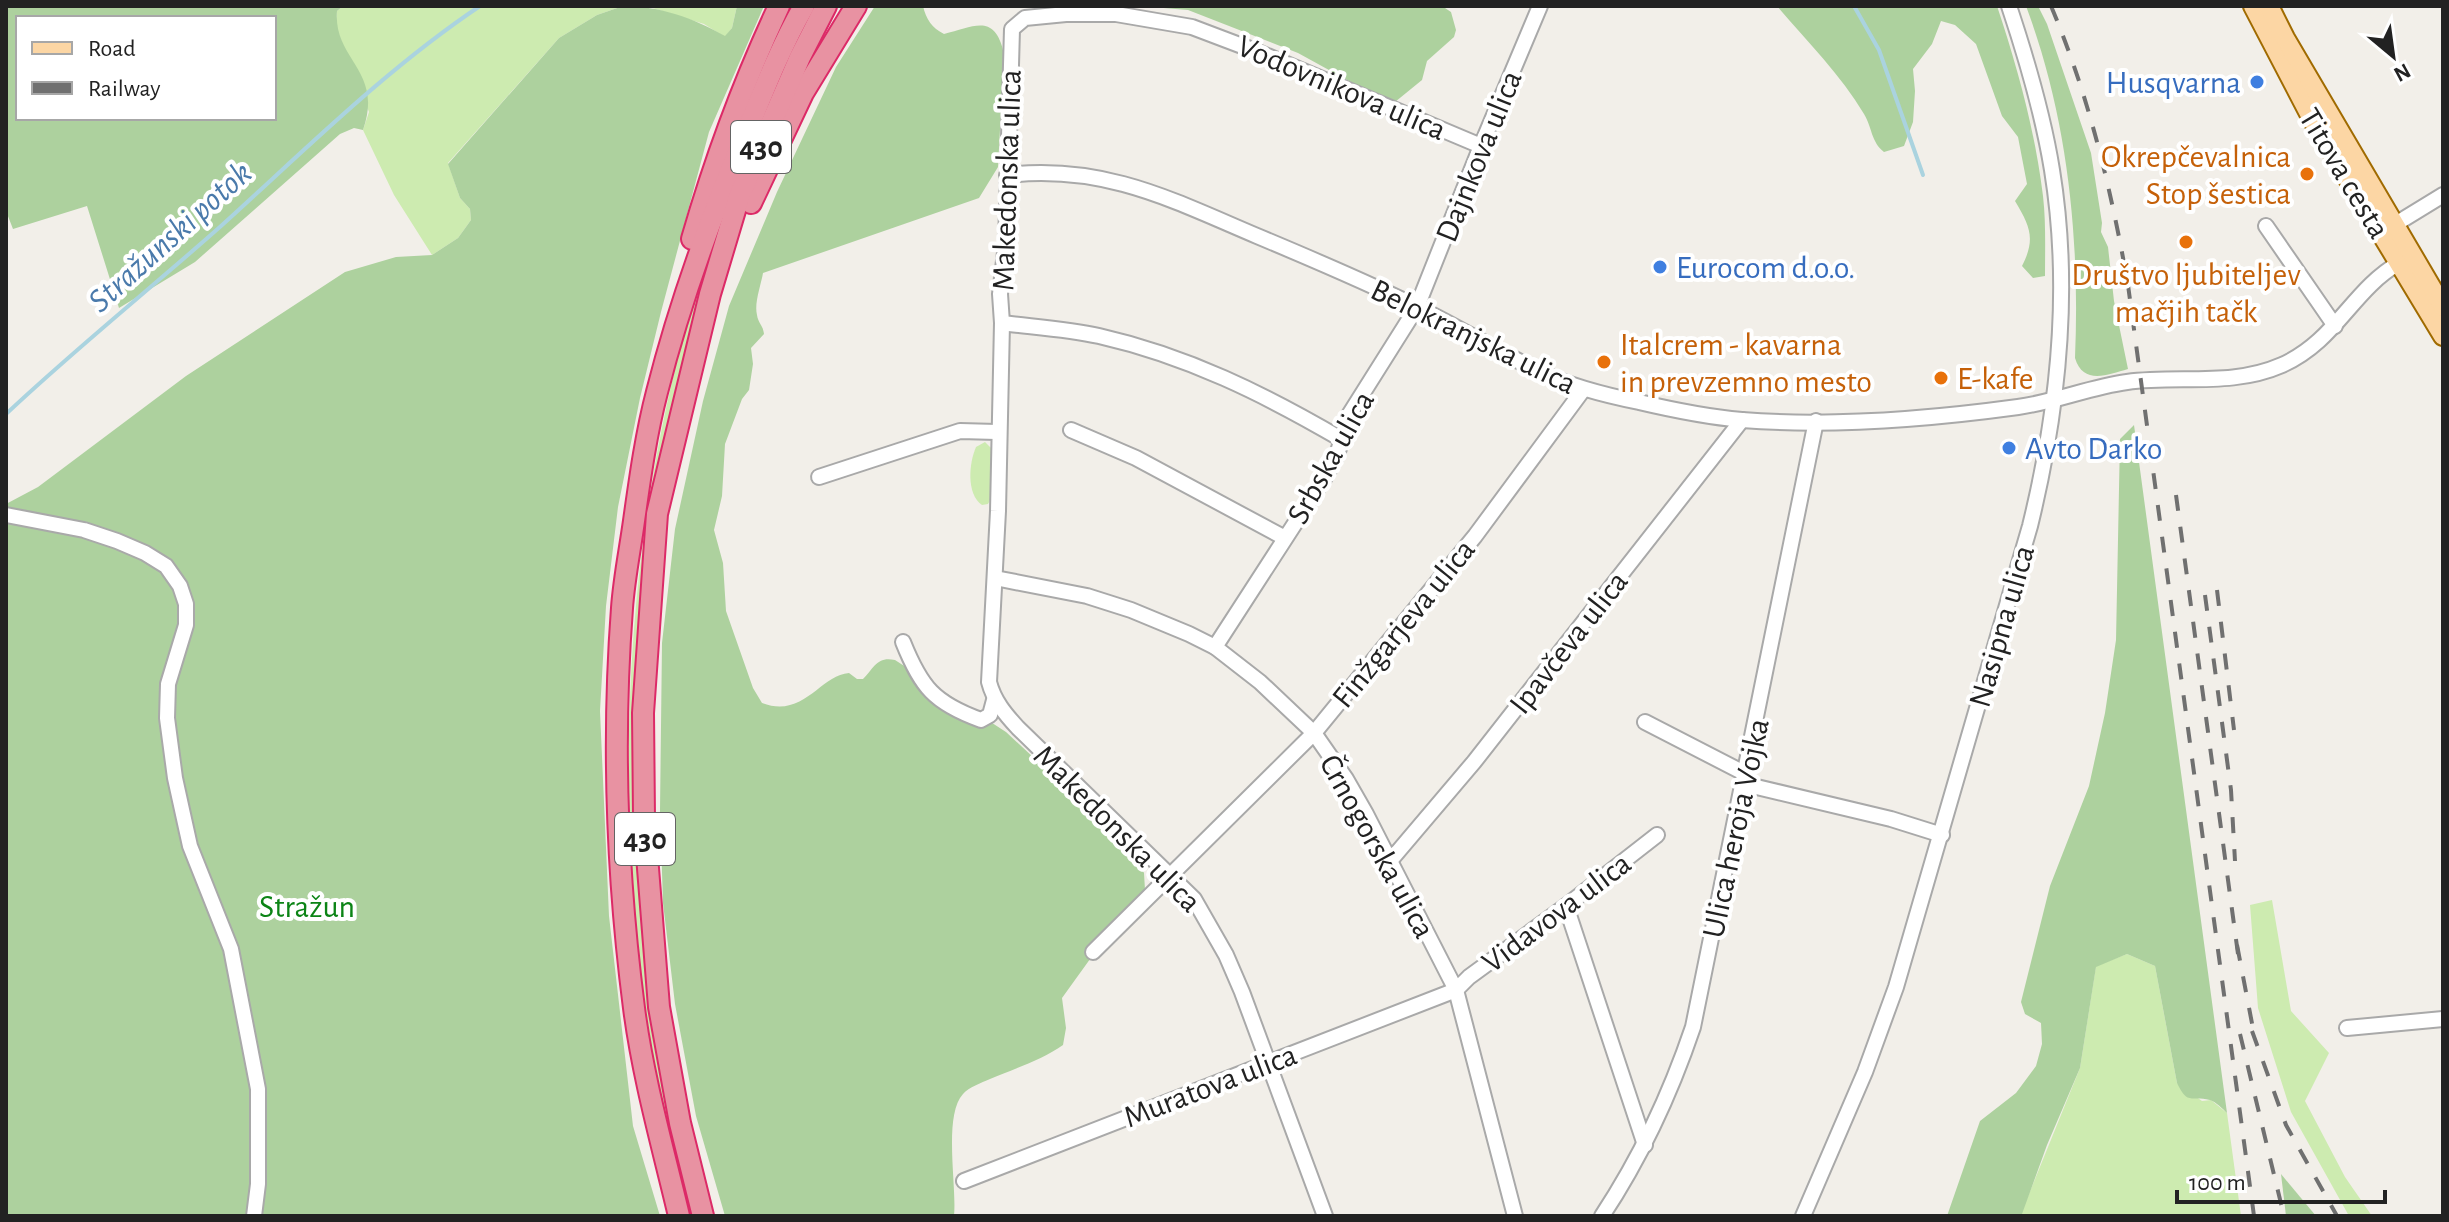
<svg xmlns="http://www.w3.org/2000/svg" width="2449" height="1222" font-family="'Alegreya Sans',sans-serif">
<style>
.grass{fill:#cdebb0}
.forest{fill:#add19e;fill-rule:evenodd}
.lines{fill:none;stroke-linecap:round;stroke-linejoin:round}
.stream{stroke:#aad3df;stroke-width:4}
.minor-casing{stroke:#a9a9a9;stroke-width:18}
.major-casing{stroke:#a06b00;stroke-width:22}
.highway-casing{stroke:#dc2a67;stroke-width:24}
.minor{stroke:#fff;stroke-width:14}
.major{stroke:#fcd6a4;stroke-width:18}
.highway{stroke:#e892a2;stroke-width:20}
.rail{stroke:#707070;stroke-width:4;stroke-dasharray:16 16;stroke-linecap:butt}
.shop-dot{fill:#3f7fe0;stroke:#fff;stroke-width:3}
.food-dot{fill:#e8710a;stroke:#fff;stroke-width:3}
.labels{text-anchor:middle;stroke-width:8;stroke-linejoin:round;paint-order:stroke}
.shield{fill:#fff;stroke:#646464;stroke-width:2}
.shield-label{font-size:30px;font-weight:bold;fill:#222}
.shop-label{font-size:32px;fill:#366cbe;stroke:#fff;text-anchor:start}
.street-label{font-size:32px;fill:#222;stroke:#fff}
.food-label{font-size:32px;fill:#c56008;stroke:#fff;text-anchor:start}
.park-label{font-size:32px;fill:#0c8416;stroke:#fff}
.water-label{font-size:34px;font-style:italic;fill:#4a7aab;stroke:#fff}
</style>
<rect width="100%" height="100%" fill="#f2efe9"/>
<g class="grass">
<path d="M 343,6 L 623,6 L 597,15 L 559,38 L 448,163 L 460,198 L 470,209 L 471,220 L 458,238 L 432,255 L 394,195 L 363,130 L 369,112 L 336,27 L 337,11 Z"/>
<path d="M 646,6 L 737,6 L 732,28 L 725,37 L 704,24 Z"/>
<path d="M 805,21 L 811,23 L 766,119 L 655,500 L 641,605 L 635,664 L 634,786 L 643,948 L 658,1050 L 698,1216 L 690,1216 C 680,1178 668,1140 661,1102 C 611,838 618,566 691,308 C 720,208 762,115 805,21 Z"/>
<path d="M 985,442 L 993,450 L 992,497 L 988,504 L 982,505 C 966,494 969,463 976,447 Z"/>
<path d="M 2272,900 L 2291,1011 L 2329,1053 L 2305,1101 L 2345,1177 L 2372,1216 L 2349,1216 L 2291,1112 L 2258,1008 L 2250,905 Z"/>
<path d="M 2127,954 L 2155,966 L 2177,1083 L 2202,1101 L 2211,1100 L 2227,1113 L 2241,1216 L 2020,1216 L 2080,1068 L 2096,966 Z"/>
</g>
<g class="forest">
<path d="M 6,6 L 343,6 L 337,11 C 333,60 384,70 363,130 L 354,128 L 340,134 L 195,262 L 119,308 L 87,206 L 13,229 L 6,211 ZM 18,18 L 274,18 L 274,118 L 18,118 Z"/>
<path d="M 623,6 C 660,6 693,18 725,36 L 732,28 L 737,6 L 764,6 L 709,132 L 661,312 L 640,398 L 618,507 L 606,606 L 600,711 L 609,916 L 633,1126 L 660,1216 L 6,1216 L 6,504 L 38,487 L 186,376 L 345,272 L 396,257 L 432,255 L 458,238 L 471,220 L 470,209 L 460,198 L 448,164 L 559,38 L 597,15 Z"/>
<path d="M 875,6 L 923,6 C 926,19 932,28 944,34 C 974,27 995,12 1004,54 L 998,167 L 979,198 L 763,273 C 761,285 754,303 757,315 C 758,323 763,325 764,334 L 751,348 L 753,364 L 749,390 L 742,399 L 725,444 L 722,496 L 714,530 L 723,563 L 726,611 L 753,688 L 762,703 C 804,719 820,675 849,673 L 857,679 L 863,679 C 874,668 877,656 895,660 L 1006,732 L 1131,848 L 1144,873 L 1145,890 L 1139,903 L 1116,923 L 1062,998 L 1066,1028 L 1063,1045 C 1042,1060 1013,1069 990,1079 C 981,1083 969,1087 963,1094 C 943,1116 957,1186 954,1216 L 725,1216 L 696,1116 L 675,1004 L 663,903 L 660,811 L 662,643 L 675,529 L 703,401 L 729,306 L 777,192 L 836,67 Z"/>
<path d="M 1139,6 L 1442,6 L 1451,12 L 1456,30 L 1454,37 L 1427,61 L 1422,80 L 1395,102 L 1369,92 L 1298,53 L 1188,10 Z"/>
<path d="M 1777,6 L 1997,6 C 2018,69 2035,131 2043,196 C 2046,222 2045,250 2045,276 L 2033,278 L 2022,266 C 2036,239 2030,226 2015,201 L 2027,184 L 2018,137 L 2002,116 L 1976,44 L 1955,25 L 1941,21 L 1932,44 L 1913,69 L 1915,91 L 1913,122 L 1904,146 L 1884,152 C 1871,142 1872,127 1864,114 C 1841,75 1806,40 1777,6 Z"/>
<path d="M 2026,6 L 2038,6 L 2047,24 L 2091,153 L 2102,223 L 2101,232 L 2108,247 L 2114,301 L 2128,369 C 2107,375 2083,385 2075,358 C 2080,239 2068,118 2026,6 Z"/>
<path d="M 2134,425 L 2227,1113 C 2223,1109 2216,1102 2210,1100 C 2191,1095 2188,1106 2177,1083 L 2155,966 L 2127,954 L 2096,967 L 2080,1068 L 2047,1145 L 2022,1214 L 2020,1216 L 1947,1216 L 1980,1121 L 2016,1093 L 2036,1066 L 2042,1044 L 2041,1023 L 2025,1014 L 2021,1002 L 2050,886 L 2089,786 L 2105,713 L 2116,640 L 2120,439 Z"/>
<path d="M 2281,1174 L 2316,1216 L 2286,1216 Z"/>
</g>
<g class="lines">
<g class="stream">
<path d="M 1854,6 L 1879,50 L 1923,175"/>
<path d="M 6,414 C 75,349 150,289 221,226 C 305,150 386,69 480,6"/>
</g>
<g class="minor-casing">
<g id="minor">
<path d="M 1007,175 C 1104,164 1172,200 1257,236 C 1312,259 1367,282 1421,309 C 1461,329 1499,352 1540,372 C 1572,387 1604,395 1639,402 C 1673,410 1708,417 1742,420 C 1830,427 1930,419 2018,407 C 2055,402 2090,387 2127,382 C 2179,375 2232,387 2282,365 C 2336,341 2352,290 2399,263"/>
<path d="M 2394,225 L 2443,195"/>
<path d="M 2266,226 L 2335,326"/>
<path d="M 1002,323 C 1034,327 1068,329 1099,336 C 1187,356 1264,394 1341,439"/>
<path d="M 1071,430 L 1136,458 L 1285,538"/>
<path d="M 819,477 L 960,431 L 997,432"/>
<path d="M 6,515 L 84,530 L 117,541 L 145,553 L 166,566 L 180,586 L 186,604 L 186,625 L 168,684 L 167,718 L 175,778 L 190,846 L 231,949 L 258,1089 L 258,1184 L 254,1216"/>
<path d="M 995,578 L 1087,596 L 1131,610 L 1189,634 L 1215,647 L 1260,682 L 1314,733 L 1346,779 L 1366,814 L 1456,990 L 1515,1216"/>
<path d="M 903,642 C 921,687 934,703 981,720 L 990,715 L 994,700"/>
<path d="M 1215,647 L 1325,477 L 1337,455 L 1349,415 L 1417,307 L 1481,146 L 1540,6"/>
<path d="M 1645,722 L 1746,774"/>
<path d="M 1744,784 L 1891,819 L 1942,835"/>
<path d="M 1390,861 L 1474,762 L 1742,420"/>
<path d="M 1566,906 L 1645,1145"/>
<path d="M 1093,952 L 1314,733 L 1475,536 L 1583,390"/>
<path d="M 2347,1028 L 2443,1019"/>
<path d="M 964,1181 L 1456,990 L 1469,977 L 1566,906 L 1657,835"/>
<path d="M 1325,1216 L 1242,992 L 1226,955 L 1194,899 L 1018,728 C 1005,714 994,701 989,682 L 998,511 L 1002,323 L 1000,294 L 1006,244 L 1012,29 L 1025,18 L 1066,14 L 1116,14 L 1192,27 L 1258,52 L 1481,146"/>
<path d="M 1602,1216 C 1641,1157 1670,1095 1693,1027 L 1816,421"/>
<path d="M 1803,1216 L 1865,1072 L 1896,987 L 2030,526 C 2058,412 2071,287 2052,170 C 2043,114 2027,60 2009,6"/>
</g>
</g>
<g class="major-casing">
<g id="major">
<path d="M 2253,6 L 2313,121 L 2443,336"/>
<path d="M 2269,6 L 2285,38 L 2443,307"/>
</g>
</g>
<g class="highway-casing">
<g id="highway">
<path d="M 751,203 L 803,93 L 856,6"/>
<path d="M 692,239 C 715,159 744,81 779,6"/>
<path d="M 679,1216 C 663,1148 643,1078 634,1008 C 617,876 612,741 622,608 C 624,579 630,550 634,521 C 640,478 646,434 657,392 C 677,313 704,236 735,160 C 757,108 776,55 804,6"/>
<path d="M 703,1216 L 680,1123 L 659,1007 L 644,818 L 643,713 L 657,514 L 710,294 L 739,197 L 800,57 L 826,6"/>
</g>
</g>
<use href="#minor" class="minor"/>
<use href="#major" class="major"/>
<use href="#highway" class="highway"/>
<g class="rail">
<path d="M 2051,6 C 2089,96 2111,189 2128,285 L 2254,1216"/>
<path d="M 2176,495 L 2238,954"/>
<path d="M 2217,590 L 2234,730"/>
<path d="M 2205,595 L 2231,790 L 2235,861"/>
<path d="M 2237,945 L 2255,1039"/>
<path d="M 2252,1031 L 2286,1125 L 2337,1216"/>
<path d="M 2240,1034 L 2284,1216"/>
</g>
</g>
<g class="shop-dot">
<circle cx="2257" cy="82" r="8"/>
<circle cx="1660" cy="267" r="8"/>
<circle cx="2009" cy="448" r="8"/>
</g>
<g class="food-dot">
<circle cx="2307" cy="174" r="8"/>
<circle cx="2186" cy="242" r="8"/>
<circle cx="1604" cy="362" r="8"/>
<circle cx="1941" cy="378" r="8"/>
</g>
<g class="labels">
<g class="shield">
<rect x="731" y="121" width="60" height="52" rx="6"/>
<rect x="615" y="813" width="60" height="52" rx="6"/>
</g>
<g class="shield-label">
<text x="761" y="157">430</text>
<text x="645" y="849">430</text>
</g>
<g class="shop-label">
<text x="2241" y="93" text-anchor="end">Husqvarna</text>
<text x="1676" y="278">Eurocom d.o.o.</text>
<text x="2025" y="459">Avto Darko</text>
</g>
<g class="street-label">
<text transform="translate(1342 87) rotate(23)" y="11">Vodovnikova ulica</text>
<text transform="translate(1478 156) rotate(-68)" y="11">Dajnkova ulica</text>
<text transform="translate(2345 173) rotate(59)" y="11">Titova cesta</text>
<text transform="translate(1006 180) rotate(-88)" y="11">Makedonska ulica</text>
<text transform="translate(1474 336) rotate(26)" y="11">Belokranjska ulica</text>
<text transform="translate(1330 457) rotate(-61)" y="11">Srbska ulica</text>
<text transform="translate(1403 623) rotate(-51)" y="11">Finžgarjeva ulica</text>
<text transform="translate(2001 626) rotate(-74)" y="11">Nasipna ulica</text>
<text transform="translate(1568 642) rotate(-52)" y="11">Ipavčeva ulica</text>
<text transform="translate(1118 828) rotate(45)" y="11">Makedonska ulica</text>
<text transform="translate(1735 828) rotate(-78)" y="11">Ulica heroja Vojka</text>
<text transform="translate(1378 846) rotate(61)" y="11">Črnogorska ulica</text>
<text transform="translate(1556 912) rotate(-37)" y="11">Vidavova ulica</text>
<text transform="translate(1210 1085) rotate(-21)" y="11">Muratova ulica</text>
</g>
<g class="food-label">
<text x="2291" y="167" text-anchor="end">Okrepčevalnica<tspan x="2291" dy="37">Stop šestica</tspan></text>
<text x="2186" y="285" text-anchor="middle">Društvo ljubiteljev<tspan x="2186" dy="37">mačjih tačk</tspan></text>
<text x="1620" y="355">Italcrem - kavarna<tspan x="1620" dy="37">in prevzemno mesto</tspan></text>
<text x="1957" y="389">E-kafe</text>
</g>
<g class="park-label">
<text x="307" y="917">Stražun</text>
</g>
<g class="water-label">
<text transform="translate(169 236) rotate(-42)" y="12">Stražunski potok</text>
</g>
</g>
<rect width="2449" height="1222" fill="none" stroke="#222222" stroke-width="16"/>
<rect x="16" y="16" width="260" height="104" fill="#ffffff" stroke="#a7a7a7" stroke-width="2"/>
<rect x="32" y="42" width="40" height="12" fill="#fcd6a4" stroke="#a7a7a7" stroke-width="2"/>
<text x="88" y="56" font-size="24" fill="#222222">Road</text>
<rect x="32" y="82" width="40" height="12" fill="#707070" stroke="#a7a7a7" stroke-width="2"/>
<text x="88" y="96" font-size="24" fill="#222222">Railway</text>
<g transform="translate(2393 56) rotate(151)" stroke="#ffffff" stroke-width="6" paint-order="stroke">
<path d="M0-6L14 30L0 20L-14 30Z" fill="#222222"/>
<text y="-12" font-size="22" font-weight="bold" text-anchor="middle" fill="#222222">N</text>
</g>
<path d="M2177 1190v12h208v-12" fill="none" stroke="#222222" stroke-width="4"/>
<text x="2189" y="1190" font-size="24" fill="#222222" stroke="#ffffff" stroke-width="6" paint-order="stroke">100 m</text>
</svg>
